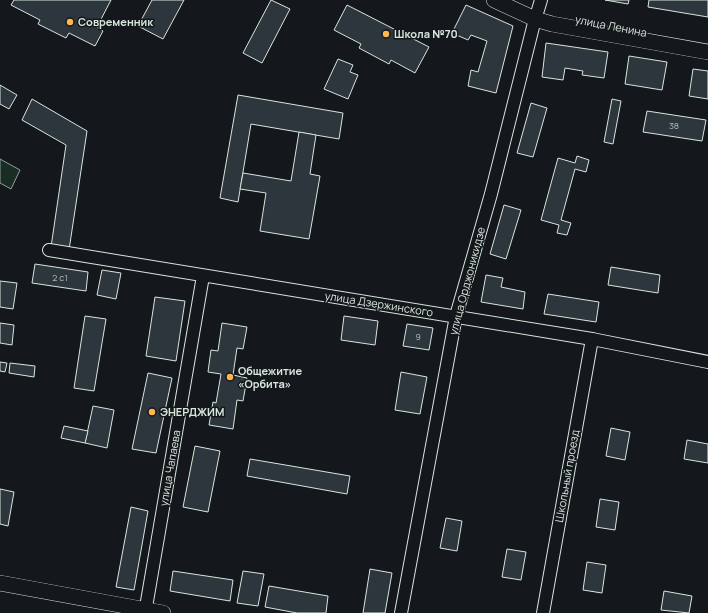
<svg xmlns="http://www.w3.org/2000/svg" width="708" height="613" font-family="Manrope,sans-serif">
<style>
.green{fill:#1a2d24;stroke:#939e99}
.building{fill:#2c363c;stroke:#d8e6dc}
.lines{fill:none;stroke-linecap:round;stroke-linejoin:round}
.minor-casing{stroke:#d8e6dc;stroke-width:14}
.major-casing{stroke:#d8e6dc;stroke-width:16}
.minor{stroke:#14181c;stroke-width:12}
.major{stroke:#14181c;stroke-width:15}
.poi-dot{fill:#ffb74d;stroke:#14181c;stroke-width:1.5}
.labels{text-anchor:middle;stroke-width:3;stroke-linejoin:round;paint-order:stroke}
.number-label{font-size:9px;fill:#adbab4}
.poi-label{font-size:11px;font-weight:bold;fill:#d8e6dc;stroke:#14181c;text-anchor:start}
.street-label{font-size:11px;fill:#d8e6dc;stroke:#14181c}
</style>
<rect width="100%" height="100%" fill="#14181c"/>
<path class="green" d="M 0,159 L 20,170 L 11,189 L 0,183 Z"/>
<g class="building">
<path d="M 14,0 L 111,0 L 97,27 L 103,31 L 95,46 L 69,33 L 66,38 L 38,24 L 40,20 L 11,5 Z"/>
<path d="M 152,0 L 184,0 L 163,39 L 138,26 Z"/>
<path d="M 271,0 L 290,9 L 262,63 L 243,53 Z"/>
<path d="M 605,0 L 629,0 L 628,4 Z"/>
<path d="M 649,0 L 708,0 L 708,17 L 648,7 Z"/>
<path d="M 347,5 L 429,47 L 415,73 L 391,60 L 389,64 L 359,48 L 361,44 L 334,30 Z"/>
<path d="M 466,5 L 513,26 L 496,93 L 468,86 L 471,70 L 478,72 L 487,41 L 471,35 L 468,40 L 452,33 Z"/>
<path d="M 546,43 L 608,52 L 604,78 L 582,75 L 583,71 L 565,68 L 563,80 L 542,77 Z"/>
<path d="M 629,56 L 667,62 L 662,90 L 625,84 Z"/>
<path d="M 338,59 L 353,65 L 350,72 L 358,75 L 348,99 L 324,89 Z"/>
<path d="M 693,69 L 708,71 L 708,99 L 689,96 Z"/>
<path d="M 0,85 L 17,95 L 9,109 L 0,104 Z"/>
<path d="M 238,95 L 343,113 L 339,139 L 251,124 L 238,202 L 220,198 Z"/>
<path d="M 32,99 L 87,131 L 69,250 L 51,247 L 66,145 L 22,120 Z"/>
<path d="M 612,99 L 621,101 L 613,144 L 604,142 Z"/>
<path d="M 531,103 L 547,108 L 533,157 L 517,153 Z"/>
<path d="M 647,111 L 706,120 L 702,141 L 643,132 Z"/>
<path d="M 299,132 L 316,135 L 310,174 L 320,176 L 309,239 L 260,231 L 266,193 L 240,189 L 243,173 L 291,181 Z"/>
<path d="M 577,156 L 589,160 L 586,172 L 575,169 L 561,220 L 571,223 L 567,235 L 557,233 L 559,225 L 541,220 L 558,158 L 575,163 Z"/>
<path d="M 504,205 L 521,210 L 506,259 L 490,254 Z"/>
<path d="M 35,264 L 88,272 L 86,291 L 32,283 Z"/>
<path d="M 611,267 L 660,275 L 658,293 L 608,285 Z"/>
<path d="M 102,270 L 121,273 L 116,299 L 97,295 Z"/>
<path d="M 486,275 L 503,278 L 501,287 L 525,292 L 523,309 L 481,302 Z"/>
<path d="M 0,281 L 17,283 L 13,309 L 0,307 Z"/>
<path d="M 548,294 L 599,302 L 596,322 L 544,314 Z"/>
<path d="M 155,297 L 185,301 L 176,361 L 146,356 Z"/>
<path d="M 85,316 L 106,319 L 94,391 L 74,388 Z"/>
<path d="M 344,316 L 378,321 L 375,345 L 341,340 Z"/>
<path d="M 0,323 L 14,325 L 12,345 L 0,343 Z"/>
<path d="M 222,323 L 247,327 L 243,349 L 237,348 L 233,375 L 247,378 L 243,401 L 237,400 L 233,429 L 209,425 L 213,402 L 216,403 L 221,374 L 208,372 L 211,350 L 218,351 Z"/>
<path d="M 407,324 L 433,328 L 429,350 L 403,346 Z"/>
<path d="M 0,362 L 7,363 L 5,372 L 0,371 Z"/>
<path d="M 10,363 L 35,366 L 34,377 L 9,373 Z"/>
<path d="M 401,372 L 427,377 L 420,414 L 395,410 Z"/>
<path d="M 148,373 L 172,378 L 156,453 L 132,449 Z"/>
<path d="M 93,406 L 114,410 L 107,448 L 85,443 Z"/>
<path d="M 64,426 L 88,431 L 85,443 L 61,438 Z"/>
<path d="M 611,428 L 630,432 L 625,460 L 606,456 Z"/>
<path d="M 687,440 L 708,444 L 708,463 L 684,459 Z"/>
<path d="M 195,446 L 220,451 L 208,512 L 183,507 Z"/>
<path d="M 250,459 L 350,476 L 347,494 L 247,476 Z"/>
<path d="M 0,489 L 14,492 L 8,526 L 0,524 Z"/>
<path d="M 600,499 L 619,502 L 615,530 L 596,527 Z"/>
<path d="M 131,507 L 148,511 L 134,590 L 116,587 Z"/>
<path d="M 446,518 L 462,521 L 457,551 L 440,548 Z"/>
<path d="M 507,549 L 526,552 L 521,580 L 502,577 Z"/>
<path d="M 587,562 L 606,565 L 602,593 L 583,590 Z"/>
<path d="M 370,569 L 392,573 L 385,613 L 363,613 Z"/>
<path d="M 173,571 L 233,580 L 230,601 L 170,591 Z"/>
<path d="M 243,571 L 264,574 L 258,606 L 237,603 Z"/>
<path d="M 269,586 L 328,596 L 326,613 L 297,613 L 265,607 Z"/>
<path d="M 664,591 L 692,596 L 689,613 L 661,610 Z"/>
</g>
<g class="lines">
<g class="minor-casing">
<g id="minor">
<path d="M 538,10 L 541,0"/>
<path d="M 49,250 L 592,339 L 708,362"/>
<path d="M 145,613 L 203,276"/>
<path d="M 401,613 L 456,316 L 491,194 L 535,19"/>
<path d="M 543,613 L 592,339"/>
</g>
</g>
<g class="major-casing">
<g id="major">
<path d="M 494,0 L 535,19 L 552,24 L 708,52"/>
<path d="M 0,583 L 163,613"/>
</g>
</g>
<use href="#minor" class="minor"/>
<use href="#major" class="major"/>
</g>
<g class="poi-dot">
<circle cx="70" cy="22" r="4"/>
<circle cx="386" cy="34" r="4"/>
<circle cx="230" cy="377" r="4"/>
<circle cx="152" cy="412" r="4"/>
</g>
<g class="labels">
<g class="number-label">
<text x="674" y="129">38</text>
<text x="60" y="281">2 с1</text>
<text x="418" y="340">9</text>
</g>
<g class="poi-label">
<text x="78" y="26">Современник</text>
<text x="394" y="38">Школа №70</text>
<text x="238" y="375">Общежитие<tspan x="238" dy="13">«Орбита»</tspan></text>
<text x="160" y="416">ЭНЕРДЖИМ</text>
</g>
<g class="street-label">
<text transform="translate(611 26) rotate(11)" y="4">улица Ленина</text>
<text transform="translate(467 281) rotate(-75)" y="4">улица Орджоникидзе</text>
<text transform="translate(379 304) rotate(9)" y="4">улица Дзержинского</text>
<text transform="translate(170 468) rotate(-80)" y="4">улица Чапаева</text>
<text transform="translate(567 476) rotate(-80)" y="4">Школьный проезд</text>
</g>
</g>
</svg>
